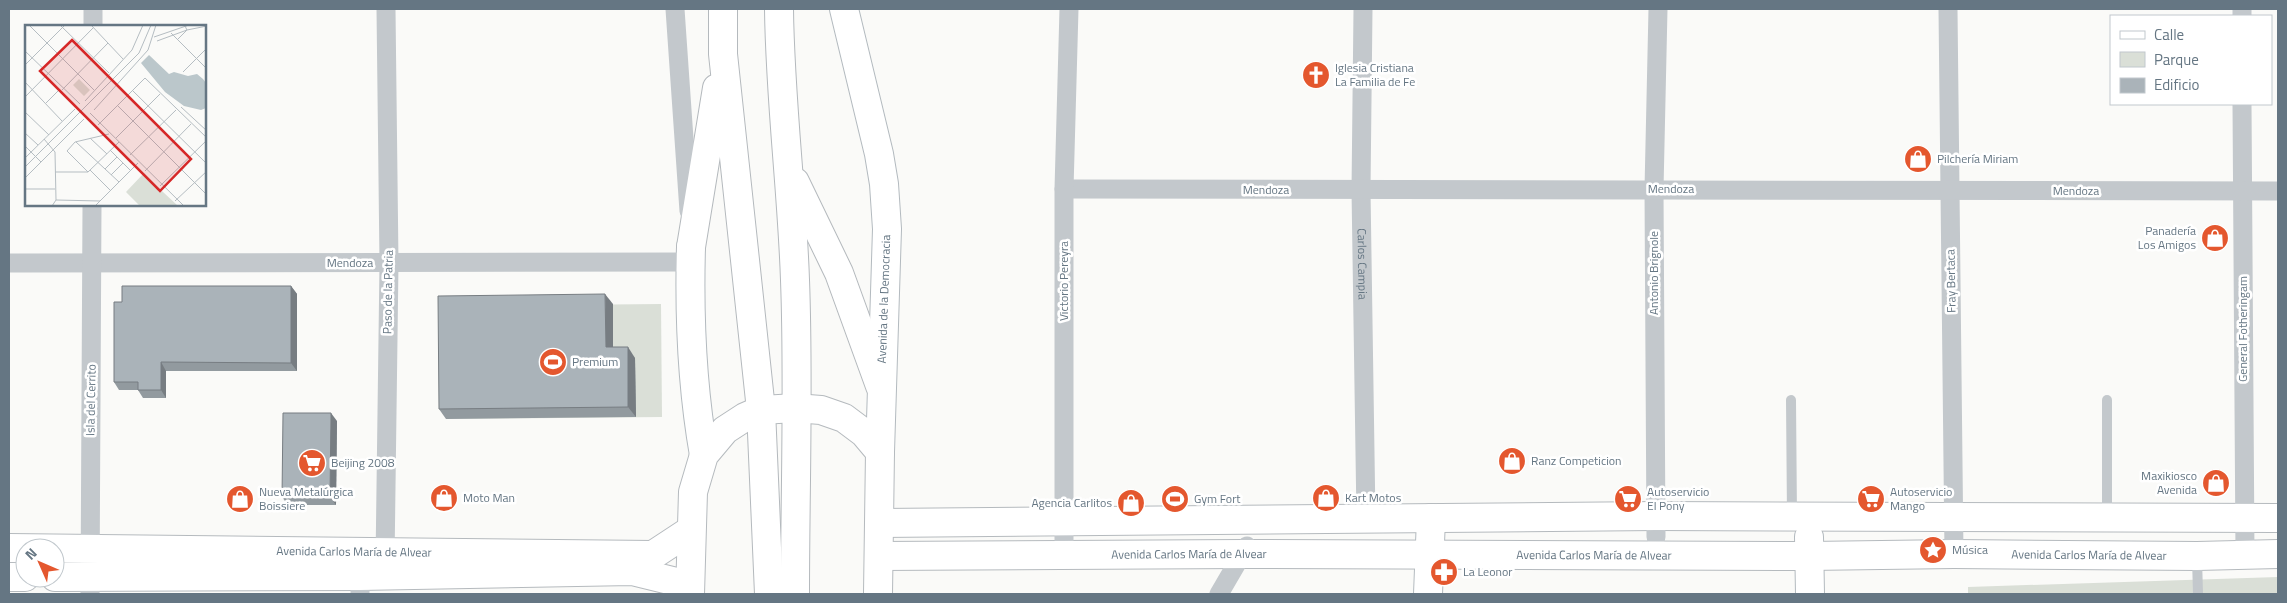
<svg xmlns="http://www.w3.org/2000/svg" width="2287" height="603" font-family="'Titillium Web',sans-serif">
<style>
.green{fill:#dadfd7}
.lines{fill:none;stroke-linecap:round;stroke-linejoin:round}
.secondary-casing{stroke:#b3babf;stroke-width:30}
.primary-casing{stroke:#b5babe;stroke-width:30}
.highway-casing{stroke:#b4b9bd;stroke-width:30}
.lane{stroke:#c3c8cc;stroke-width:10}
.street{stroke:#c3c8cc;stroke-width:19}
.secondary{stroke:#fff;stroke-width:28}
.primary{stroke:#fff;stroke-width:28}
.highway{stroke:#fff;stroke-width:28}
.wall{fill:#929a9f}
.shaded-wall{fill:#777d82}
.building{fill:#aab3b9;stroke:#777d82}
.labels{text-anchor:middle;stroke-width:5;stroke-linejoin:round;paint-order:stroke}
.poi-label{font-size:12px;fill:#657683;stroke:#fff;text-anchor:start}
.street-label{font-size:12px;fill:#657683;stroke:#fff}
.inset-road{fill:none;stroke:#b5bdc2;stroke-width:1}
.view{fill:#d62828;fill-opacity:0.15;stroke:#d62828;stroke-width:2.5}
.inset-edge{fill:none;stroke:#657683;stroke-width:2.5}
</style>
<rect width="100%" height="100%" fill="#fafaf8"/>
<g class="green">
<path d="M 661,304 L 662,417 L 446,419 L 445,306 Z"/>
<path d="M 2278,577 L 2278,594 L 1968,594 L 1968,587 Z"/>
</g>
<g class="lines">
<g class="secondary-casing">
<g id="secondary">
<path d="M 844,9 L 879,154 L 884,184 L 887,229 L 880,452"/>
<path d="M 691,247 C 689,316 692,387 704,455"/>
<path d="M 1809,537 L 1810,594"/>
<path d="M 1428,594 L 1431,518"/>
</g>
</g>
<g class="primary-casing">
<g id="primary">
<path d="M 880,523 L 1656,516 L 2278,518"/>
<path id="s2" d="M 9,548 L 653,555 L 691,530"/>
<path id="s3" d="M 879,556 L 1243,554 L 1809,556 L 1954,554 L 2197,556 L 2278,554"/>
<path d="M 9,577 L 25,577"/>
<path d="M 55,577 L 360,576 L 632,571 L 689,585"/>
<path d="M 690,594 L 693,492 L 704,455 L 725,430 L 745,417 L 761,410 L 795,408 L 821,410 L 844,418 L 864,433 L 880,452 L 878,594"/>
</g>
</g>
<g class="highway-casing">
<g id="highway">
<path d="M 723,9 L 723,54 L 761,410 L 769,594"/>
<path d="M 779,9 C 780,100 792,190 795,280 C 799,385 795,490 795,594"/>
<path d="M 795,182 L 839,273 L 880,386"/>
<path d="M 691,247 L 717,88"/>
</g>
</g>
<g class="lane">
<path d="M 1791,400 L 1792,517"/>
<path d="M 2107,400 L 2107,517"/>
<path d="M 2197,558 L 2198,594"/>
</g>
<g class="street">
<path d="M 675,9 L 689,211"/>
<path id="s1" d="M 1363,9 L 1361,190 L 1366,519"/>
<path d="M 1948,9 L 1954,554"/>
<path d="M 2242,9 L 2242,16"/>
<path d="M 93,26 L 93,9"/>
<path d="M 2242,104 L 2245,554"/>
<path d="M 1064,189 L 2278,191"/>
<path d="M 9,263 L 691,262"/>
<path d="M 1656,537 L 1654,189 L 1658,9"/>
<path d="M 1064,554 L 1064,189 L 1069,9"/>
<path d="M 385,562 L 389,263 L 386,9"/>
<path d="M 90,594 L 92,205"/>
<path d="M 360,594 L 360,576"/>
<path d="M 1219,594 L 1247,546"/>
</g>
<use href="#secondary" class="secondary"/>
<use href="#primary" class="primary"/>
<use href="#highway" class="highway"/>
</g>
<g class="wall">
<path d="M 291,286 L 297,294 L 297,371 L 166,371 L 166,398 L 143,398 L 138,390 L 119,390 L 114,382 Z"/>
<path d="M 613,304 L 613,347 L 635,358 L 636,417 L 446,419 L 439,409 Z"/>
<path d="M 337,421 L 336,505 L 288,505 L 282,497 Z"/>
</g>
<g class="shaded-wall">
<path d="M 291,286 L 297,294 L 297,371 L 291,363 Z"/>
<path d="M 605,294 L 613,304 L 613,358 L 606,347 Z"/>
<path d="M 628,347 L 635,358 L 636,417 L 628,407 Z"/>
<path d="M 161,362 L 166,371 L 166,398 L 161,390 Z"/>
<path d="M 331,413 L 337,421 L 336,505 L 330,497 Z"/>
</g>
<g class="building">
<path d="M 122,286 L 291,286 L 291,363 L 161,362 L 161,390 L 138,390 L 138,382 L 114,382 L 114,302 L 122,302 Z"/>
<path d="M 605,294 L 606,347 L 628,347 L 628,407 L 439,409 L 438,296 Z"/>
<path d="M 283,413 L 331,413 L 330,497 L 282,497 Z"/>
</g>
<defs>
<g id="church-disc" transform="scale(1.4375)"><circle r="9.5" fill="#e4572e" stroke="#fff"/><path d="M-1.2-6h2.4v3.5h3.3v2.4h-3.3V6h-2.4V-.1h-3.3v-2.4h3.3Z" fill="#fff"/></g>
<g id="shop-disc" transform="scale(1.4375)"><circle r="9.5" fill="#e4572e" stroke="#fff"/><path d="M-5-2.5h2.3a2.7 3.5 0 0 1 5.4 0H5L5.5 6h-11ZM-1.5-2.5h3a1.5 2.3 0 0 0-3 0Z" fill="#fff"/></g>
<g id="stadium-disc" transform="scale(1.4375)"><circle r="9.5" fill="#e4572e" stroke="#fff"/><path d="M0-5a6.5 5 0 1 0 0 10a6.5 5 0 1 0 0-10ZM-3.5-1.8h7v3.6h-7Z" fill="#fff"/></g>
<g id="supermarket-disc" transform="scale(1.4375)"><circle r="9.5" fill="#e4572e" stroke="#fff"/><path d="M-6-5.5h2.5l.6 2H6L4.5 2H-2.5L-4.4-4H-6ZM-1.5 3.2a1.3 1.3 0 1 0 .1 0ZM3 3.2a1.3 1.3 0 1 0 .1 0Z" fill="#fff"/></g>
<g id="sight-disc" transform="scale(1.4375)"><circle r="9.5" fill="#e4572e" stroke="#fff"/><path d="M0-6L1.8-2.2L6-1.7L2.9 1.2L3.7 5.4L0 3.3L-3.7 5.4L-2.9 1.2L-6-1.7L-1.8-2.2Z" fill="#fff"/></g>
<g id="pharmacy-disc" transform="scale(1.4375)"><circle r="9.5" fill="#e4572e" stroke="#fff"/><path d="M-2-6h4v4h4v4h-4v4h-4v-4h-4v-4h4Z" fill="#fff"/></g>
</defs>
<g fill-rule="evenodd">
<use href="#church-disc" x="1316" y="75"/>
<use href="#shop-disc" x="1918" y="159"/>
<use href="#shop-disc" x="2215" y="238"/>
<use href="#stadium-disc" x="553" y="362"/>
<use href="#shop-disc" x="1512" y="461"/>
<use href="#supermarket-disc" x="312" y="463"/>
<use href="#shop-disc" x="2216" y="483"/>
<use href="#shop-disc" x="444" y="498"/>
<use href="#shop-disc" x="1326" y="498"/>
<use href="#shop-disc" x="240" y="499"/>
<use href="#stadium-disc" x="1175" y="499"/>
<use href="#supermarket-disc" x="1628" y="499"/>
<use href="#supermarket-disc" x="1871" y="499"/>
<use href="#shop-disc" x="1131" y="503"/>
<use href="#sight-disc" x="1933" y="550"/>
<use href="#pharmacy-disc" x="1444" y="572"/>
</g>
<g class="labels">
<g class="poi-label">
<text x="1335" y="72">Iglesia Cristiana<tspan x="1335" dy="14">La Familia de Fe</tspan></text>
<text x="1937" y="163">Pilchería Miriam</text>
<text x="2196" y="235" text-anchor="end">Panadería<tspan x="2196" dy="14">Los Amigos</tspan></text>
<text x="572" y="366">Premium</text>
<text x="1531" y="465">Ranz Competicion</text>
<text x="331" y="467">Beijing 2008</text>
<text x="2197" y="480" text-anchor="end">Maxikiosco<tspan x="2197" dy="14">Avenida</tspan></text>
<text x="259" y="496">Nueva Metalúrgica<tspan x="259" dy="14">Boissiere</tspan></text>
<text x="1647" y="496">Autoservicio<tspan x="1647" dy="14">El Pony</tspan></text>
<text x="1890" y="496">Autoservicio<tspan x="1890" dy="14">Mango</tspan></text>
<text x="463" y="502">Moto Man</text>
<text x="1345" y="502">Kart Motos</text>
<text x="1194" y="503">Gym Fort</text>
<text x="1112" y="507" text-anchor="end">Agencia Carlitos</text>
<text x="1952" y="554">Música</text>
<text x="1463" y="576">La Leonor</text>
</g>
<g class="street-label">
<text x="1671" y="193">Mendoza</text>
<text x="1266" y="194">Mendoza</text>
<text x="2076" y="195">Mendoza</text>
<text x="350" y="267">Mendoza</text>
<text dy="4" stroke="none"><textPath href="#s1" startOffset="255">Carlos Campia</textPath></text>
<text transform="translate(1654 273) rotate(-90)" y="4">Antonio Brignole</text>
<text transform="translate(1064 281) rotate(-90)" y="4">Victorio Pereyra</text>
<text transform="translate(1951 281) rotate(-91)" y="4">Fray Bertaca</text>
<text transform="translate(388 292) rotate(-89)" y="4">Paso de la Patria</text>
<text transform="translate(884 299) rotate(-88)" y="4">Avenida de la Democracia</text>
<text transform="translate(2243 329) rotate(-90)" y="4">General Fotheringam</text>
<text transform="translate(91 400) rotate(-89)" y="4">Isla del Cerrito</text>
<text dy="4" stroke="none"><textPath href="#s2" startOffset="345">Avenida Carlos María de Alvear</textPath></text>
<text dy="4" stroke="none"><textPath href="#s3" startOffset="310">Avenida Carlos María de Alvear</textPath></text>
<text dy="4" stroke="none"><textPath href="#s3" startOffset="1210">Avenida Carlos María de Alvear</textPath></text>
<text dy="4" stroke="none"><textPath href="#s3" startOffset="715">Avenida Carlos María de Alvear</textPath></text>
</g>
</g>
<g transform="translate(25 25)">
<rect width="181" height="181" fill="#fafaf8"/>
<path d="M 54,54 L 65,65 L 59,71 L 48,60 ZM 119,148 L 138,167 L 152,180 L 115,181 L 101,167 Z" fill="#dadfd7"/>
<path d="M 124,30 L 144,49 L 149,47 L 163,51 L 172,49 L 178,54 L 181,58 L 181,83 L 176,85 L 159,81 L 140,67 L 116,38 Z" fill="#bbc7cb"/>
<path class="inset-road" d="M 4,0 L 69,65M 35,0 L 84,48M 66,0 L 98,34M 146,8 L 182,44M 129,12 L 164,0M 152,15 L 162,5 L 182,1M 132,16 L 162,5 L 160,1M 0,26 L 55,79M 0,40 L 40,0M 158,47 L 182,23M 0,57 L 37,96M 37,65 L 83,18M 108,66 L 182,139M 0,72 L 68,3M 60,76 L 107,25 L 118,0M 21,78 L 35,64M 92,80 L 182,170M 156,82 L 182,106M 69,85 L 123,25 L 131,0M 0,87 L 24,110M 65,88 L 159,181M 73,100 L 120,53 L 182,113M 0,108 L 13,120M 65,113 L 82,129M 91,113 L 135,69M 19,114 L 30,127 L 31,175 L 27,181M 51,117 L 94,157M 0,121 L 16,137M 85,125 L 105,145M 105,130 L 151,85M 0,133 L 50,84M 0,142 L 114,28 L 126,0M 80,144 L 92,132M 65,145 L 85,165M 120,146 L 166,99M 30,147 L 63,147 L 94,117M 63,147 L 42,126 L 50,117 L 84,109M 86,150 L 98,138M 0,153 L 59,94M 135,161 L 182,115M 0,164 L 30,164M 31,175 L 75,176M 150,176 L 182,146M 70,181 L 113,138"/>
<path class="view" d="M 47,15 L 166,134 L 135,166 L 15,46 Z"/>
<rect width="181" height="181" class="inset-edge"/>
</g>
<rect width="2287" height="603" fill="none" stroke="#657683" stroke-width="20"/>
<rect x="2110" y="15" width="162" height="90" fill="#ffffff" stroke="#c1c8cd"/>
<rect x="2120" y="31" width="25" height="8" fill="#ffffff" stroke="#c1c8cd"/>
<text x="2154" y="40" font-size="15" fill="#657683">Calle</text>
<rect x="2120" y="52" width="25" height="15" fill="#dadfd7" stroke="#c1c8cd"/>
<text x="2154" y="65" font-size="15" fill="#657683">Parque</text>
<rect x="2120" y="78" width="25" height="15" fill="#aab3b9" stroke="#c1c8cd"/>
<text x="2154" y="90" font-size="15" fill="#657683">Edificio</text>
<g transform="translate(40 563) rotate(315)"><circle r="24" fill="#ffffff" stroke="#c1c8cd"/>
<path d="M0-4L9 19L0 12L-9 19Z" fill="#e4572e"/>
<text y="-8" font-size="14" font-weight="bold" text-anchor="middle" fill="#657683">N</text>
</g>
</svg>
